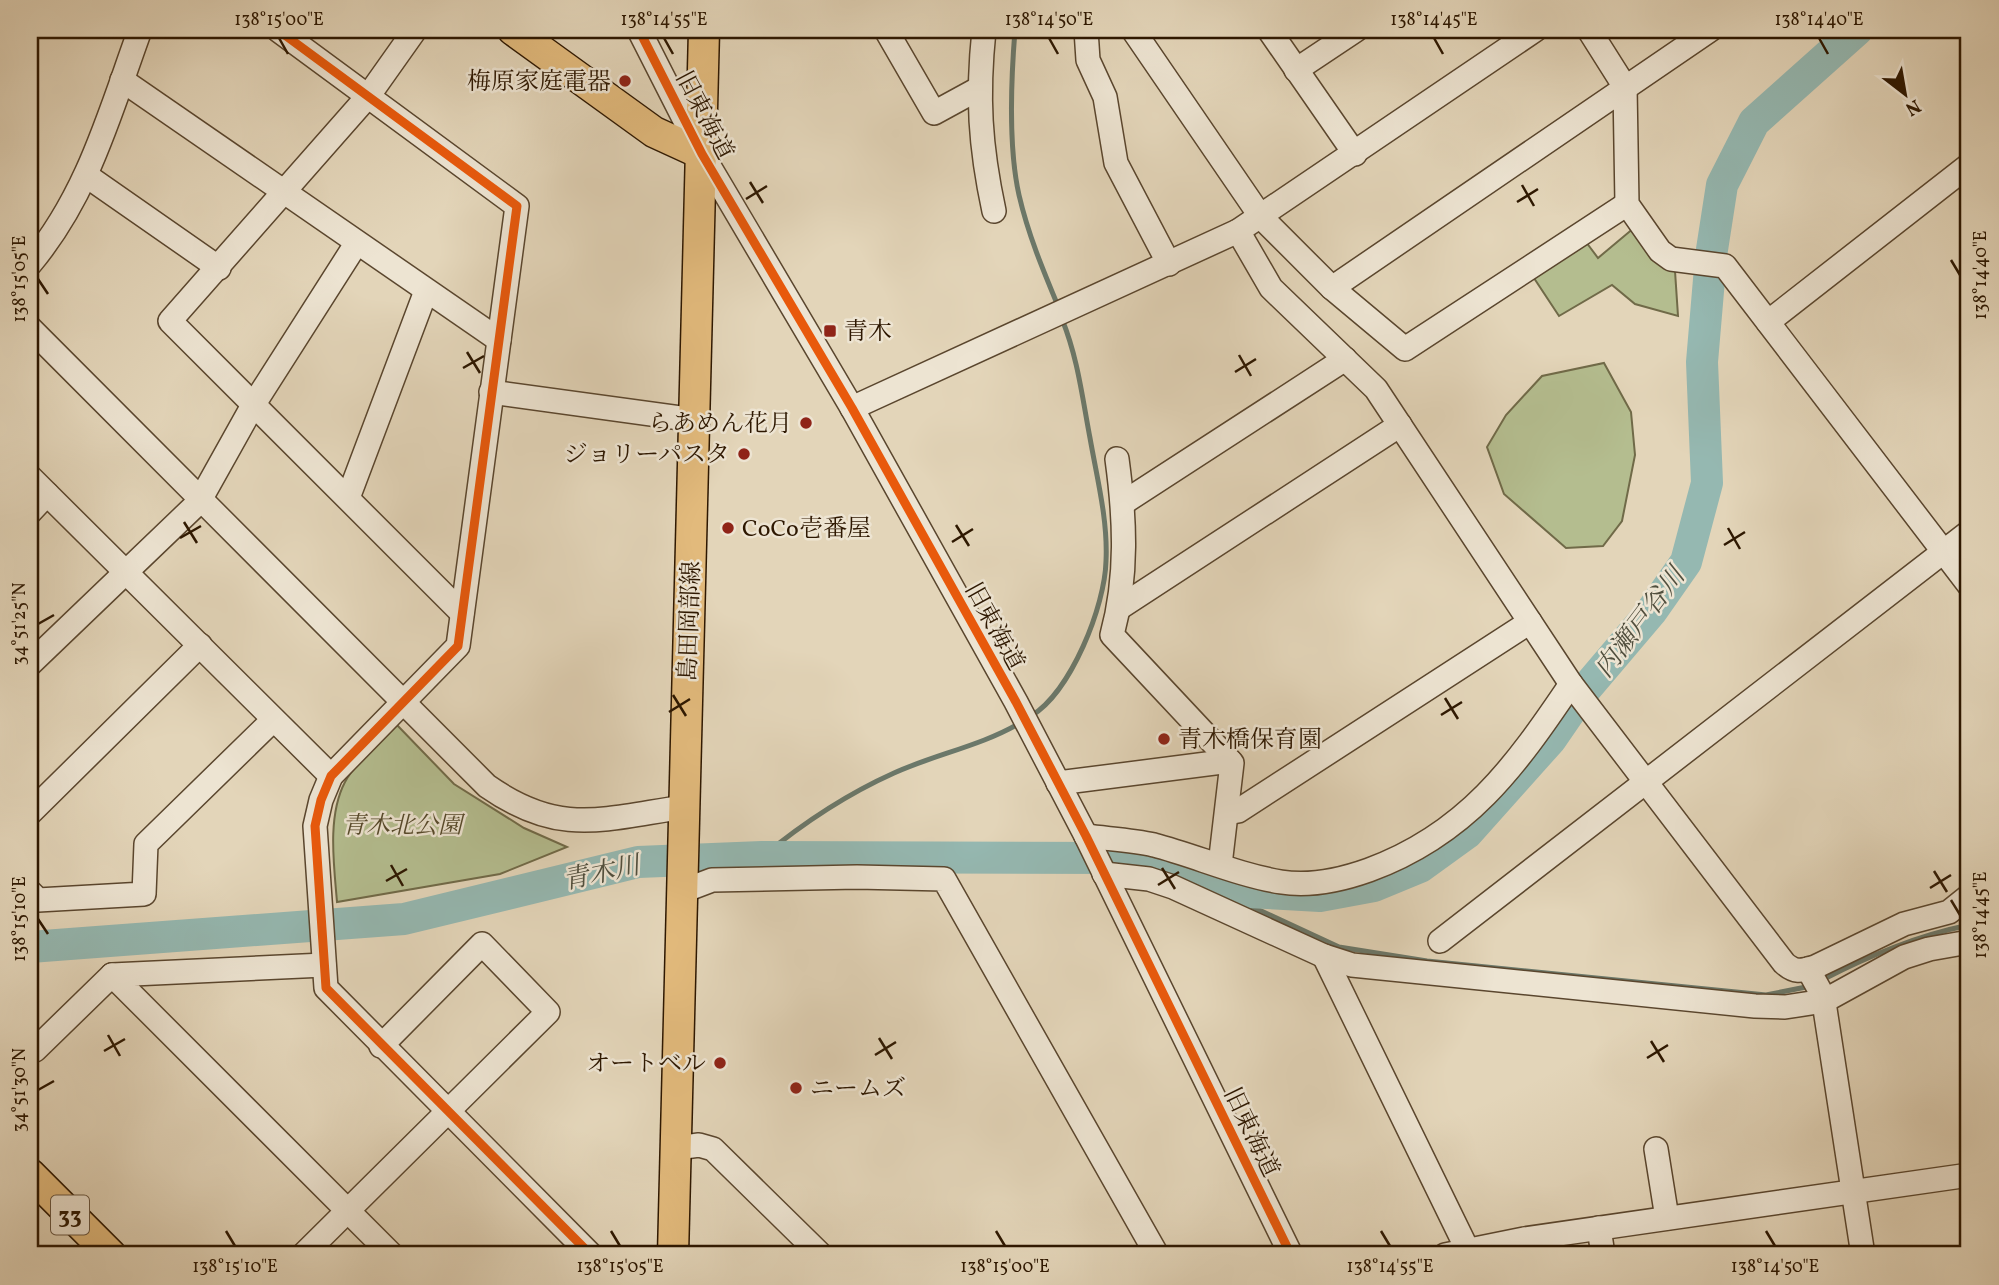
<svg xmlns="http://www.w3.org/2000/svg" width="1999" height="1285" font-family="Vollkorn,'Noto Serif JP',serif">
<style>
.green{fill:#b4bd8f;stroke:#706a48;stroke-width:2}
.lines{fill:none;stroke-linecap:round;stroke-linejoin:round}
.stream{stroke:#6b786a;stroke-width:5}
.river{stroke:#95b8b1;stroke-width:32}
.minor-casing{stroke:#5a462e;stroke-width:26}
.major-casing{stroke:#2d1700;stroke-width:33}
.minor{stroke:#ede4d2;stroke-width:23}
.major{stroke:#e2ba7c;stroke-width:30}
.cycleway-casing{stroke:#ede4d2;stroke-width:13}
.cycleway{stroke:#e8590c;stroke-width:9}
.ticks{fill:none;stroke:#2d1700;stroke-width:2.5}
.poi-dot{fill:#8f2418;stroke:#ede4d2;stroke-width:2.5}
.labels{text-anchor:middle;stroke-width:5;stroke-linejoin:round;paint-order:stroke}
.shield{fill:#ede4d2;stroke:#67543f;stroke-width:2}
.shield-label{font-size:23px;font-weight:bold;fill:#2d1700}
.poi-label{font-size:24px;fill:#2d1700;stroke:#ede4d2;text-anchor:end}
.street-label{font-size:24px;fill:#2d1700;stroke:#ede4d2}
.park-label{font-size:24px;font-style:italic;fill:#56492b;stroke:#ede4d2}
.water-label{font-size:26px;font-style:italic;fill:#514f3e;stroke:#ede4d2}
.neatline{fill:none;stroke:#2d1700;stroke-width:2.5}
.ticks-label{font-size:18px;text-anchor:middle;fill:#2d1700}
</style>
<rect width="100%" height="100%" fill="#e3d5b9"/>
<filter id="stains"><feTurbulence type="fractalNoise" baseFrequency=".00286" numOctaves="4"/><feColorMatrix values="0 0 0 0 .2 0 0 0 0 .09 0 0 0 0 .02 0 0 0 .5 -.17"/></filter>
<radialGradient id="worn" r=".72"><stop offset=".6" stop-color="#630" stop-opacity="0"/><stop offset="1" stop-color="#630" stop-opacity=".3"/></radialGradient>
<g class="green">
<path d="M 1635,227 L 1647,251 L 1675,271 L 1678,316 L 1635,304 L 1612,285 L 1559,316 L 1530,272 L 1583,238 L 1598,258 Z"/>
<path d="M 1604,363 L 1631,412 L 1635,455 L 1622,521 L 1603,546 L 1566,548 L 1504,494 L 1487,447 L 1506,415 L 1542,376 Z"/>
<path d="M 397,725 L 454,784 L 524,828 L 567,847 L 500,874 L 337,902 C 334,865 327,816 345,782 C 354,764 383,740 397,725 Z"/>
</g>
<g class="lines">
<g class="stream">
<path d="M 1015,30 C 1011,80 1008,146 1019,195 C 1028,234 1043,270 1058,306"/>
<path d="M 1031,716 C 1071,692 1105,606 1106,561 C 1108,520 1097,478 1090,438 C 1082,396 1078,359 1062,319"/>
<path d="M 762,857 C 803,823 845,795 894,773 C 936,754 981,746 1020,723"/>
<path d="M 1177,872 L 1339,947 L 1427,961 L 1766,995 L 1811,986"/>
<path d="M 1822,980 C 1871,955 1916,936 1969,925"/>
</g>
<path class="river" d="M 30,947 L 404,919 L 638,862 L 762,857 L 1124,858 L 1248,892 L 1320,896 L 1374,886 L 1420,867 L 1467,833 L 1551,739 L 1584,691 L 1651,612 L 1686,562 L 1707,483 L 1702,362 L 1711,256 L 1722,185 L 1754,122 L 1857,30"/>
<g class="minor-casing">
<g id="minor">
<path d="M 278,30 L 517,206 L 458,646 L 331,776 L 321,800 L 315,826 L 326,988 L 591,1255"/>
<path d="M 415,30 L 369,95 L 170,321 L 462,613"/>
<path d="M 639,30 L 702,154 L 852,408 L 1016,702 L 1086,836 L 1291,1255"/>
<path d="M 886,30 L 934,113 L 978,89"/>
<path d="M 984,30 C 977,97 980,146 994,211"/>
<path d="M 1086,30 L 1088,60 L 1105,97 L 1116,163 L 1169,264"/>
<path d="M 1133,30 L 1261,217 L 1332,288 L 1405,349 L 1627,204"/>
<path d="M 1269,30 L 1355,154"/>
<path d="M 1589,30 L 1625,87 L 1627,204 L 1660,251 L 1671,259 L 1725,266 L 1969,585"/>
<path d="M 1296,70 L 1356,30"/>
<path d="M 122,80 L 499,340"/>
<path d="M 87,176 L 219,268"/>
<path d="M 1238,231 L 1271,288 L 1376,389 L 1571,684 L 1784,963 C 1795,973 1801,971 1815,967 L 1904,924 L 1949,912 L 1969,896"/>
<path d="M 30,264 C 88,195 110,112 140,30"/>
<path d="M 1332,288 L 1710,30"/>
<path d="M 1768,322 L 1969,165"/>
<path d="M 30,328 L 487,786 C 560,837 602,819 684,807"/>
<path d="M 491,392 L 695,420"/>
<path d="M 852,408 L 1238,231 L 1535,30"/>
<path d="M 1117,459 C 1125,518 1128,576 1112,635 L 1232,763 L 1220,865"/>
<path d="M 30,477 L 331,776"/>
<path d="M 348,498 L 426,291"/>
<path d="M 1123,503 L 1345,359"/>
<path d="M 30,512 L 47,494"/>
<path d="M 1119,608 L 1400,425"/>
<path d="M 30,664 L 199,502 L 252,407 L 356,244"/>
<path d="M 1058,783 L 1230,761"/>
<path d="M 30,813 L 200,645"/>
<path d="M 1227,813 L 1238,811 L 1530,622"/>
<path d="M 1086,836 C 1108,839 1132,840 1154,845 C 1196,856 1238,875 1281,882 C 1311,887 1341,880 1369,870 C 1467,834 1515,767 1571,684"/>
<path d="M 1104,874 L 1149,879 L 1173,887 L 1324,956 L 1352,965 L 1755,1006 L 1785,1007 L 1824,1001 L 1904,957 L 1929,949 L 1969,942"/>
<path d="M 683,891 L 712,880 L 857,877 L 944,879 L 1157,1255"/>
<path d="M 30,892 L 38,900 L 144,894 L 146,844 L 273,720"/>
<path d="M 1440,941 L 1969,532"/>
<path d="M 1324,956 L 1470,1255"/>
<path d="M 324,965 L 112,975 L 392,1255"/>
<path d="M 1808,969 L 1823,996 L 1863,1255"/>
<path d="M 30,1045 L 35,1050 L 112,975"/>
<path d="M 677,1148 L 699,1145 L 713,1149 L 821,1255"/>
<path d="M 1656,1149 L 1667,1218"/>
<path d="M 1599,1228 L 1603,1255"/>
<path d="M 303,1255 L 548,1012 L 482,944 L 381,1046"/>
<path d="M 1445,1255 L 1524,1239 L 1969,1175"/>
</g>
</g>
<g class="major-casing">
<g id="major">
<path d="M 513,30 L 654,132 L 702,154"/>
<path d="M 30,1174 L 111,1255"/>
<path d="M 673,1255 L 704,30"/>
</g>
</g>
<use href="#minor" class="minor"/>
<use href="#major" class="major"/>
<g class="cycleway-casing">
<g id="cycleway">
<path d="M 278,30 L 517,206 L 458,646 L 331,776 L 321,800 L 315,826 L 326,988 L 591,1255"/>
<path d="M 639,30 L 702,154 L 852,408 L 1016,702 L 1086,836 L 1291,1255"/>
</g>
</g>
<use href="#cycleway" class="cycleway"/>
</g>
<path class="ticks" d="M 279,38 L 288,54M 664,38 L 673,54M 1049,38 L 1058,54M 1434,38 L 1443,54M 1819,38 L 1828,54M 750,182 L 763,203M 1522,185 L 1534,206M 746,199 L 767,186M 1517,202 L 1538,189M 1951,260 L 1960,275M 38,279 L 48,294M 467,352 L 480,373M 1239,355 L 1251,376M 463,368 L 484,356M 1235,372 L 1256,359M 184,522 L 197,543M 956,525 L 969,546M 1728,528 L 1740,549M 180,538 L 201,526M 952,542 L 973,529M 1724,545 L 1745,532M 38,624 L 54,615M 673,695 L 686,716M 1445,698 L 1458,719M 669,712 L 690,699M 1441,715 L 1462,702M 391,865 L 403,886M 1162,868 L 1175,889M 1934,871 L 1947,892M 386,881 L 407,869M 1158,885 L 1179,872M 1930,888 L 1951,875M 1951,900 L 1960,915M 38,919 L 48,934M 108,1035 L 120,1056M 879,1038 L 892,1059M 1651,1041 L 1664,1062M 104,1051 L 125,1039M 875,1055 L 896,1042M 1647,1058 L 1668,1045M 38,1090 L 54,1081M 226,1231 L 235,1246M 611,1231 L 620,1246M 996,1231 L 1005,1246M 1381,1231 L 1390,1246M 1766,1231 L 1775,1246"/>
<g class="poi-dot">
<circle cx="625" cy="81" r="7"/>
<rect x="823" y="324" width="14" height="14" rx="3.5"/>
<circle cx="806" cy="423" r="7"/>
<circle cx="744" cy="454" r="7"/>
<circle cx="728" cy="528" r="7"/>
<circle cx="1164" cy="739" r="7"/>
<circle cx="720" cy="1063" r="7"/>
<circle cx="796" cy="1088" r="7"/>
</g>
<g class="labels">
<rect class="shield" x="51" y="1195.5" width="38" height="39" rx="5"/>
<g class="shield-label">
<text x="70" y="1223">33</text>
</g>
<g class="poi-label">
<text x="611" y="89">梅原家庭電器</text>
<text x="844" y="339" text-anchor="start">青木</text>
<text x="792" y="431">らあめん花月</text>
<text x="730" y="462">ジョリーパスタ</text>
<text x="742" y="536" text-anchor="start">CoCo壱番屋</text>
<text x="1178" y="747" text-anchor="start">青木橋保育園</text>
<text x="706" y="1071">オートベル</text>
<text x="810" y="1096" text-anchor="start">ニームズ</text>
</g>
<g class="street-label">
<text transform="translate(705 115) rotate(62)" y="8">旧東海道</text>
<text transform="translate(689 621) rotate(-88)" y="8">島田岡部線</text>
<text transform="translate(995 626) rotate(61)" y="8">旧東海道</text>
<text transform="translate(1252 1132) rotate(64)" y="8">旧東海道</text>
</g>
<g class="park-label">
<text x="402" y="833">青木北公園</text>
</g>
<g class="water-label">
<text transform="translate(1639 622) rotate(-53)" y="9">内瀬戸谷川</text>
<text transform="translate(601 872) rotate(-12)" y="9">青木川</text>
</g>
</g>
<rect width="1999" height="1285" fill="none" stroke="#e3d5b9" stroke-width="77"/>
<g transform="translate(1905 94) rotate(149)" stroke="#ede4d2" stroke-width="5" paint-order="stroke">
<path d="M0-5L12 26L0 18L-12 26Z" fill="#2d1700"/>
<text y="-10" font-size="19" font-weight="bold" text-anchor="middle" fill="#2d1700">N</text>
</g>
<rect x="38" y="38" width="1922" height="1208" class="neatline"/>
<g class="ticks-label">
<text x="279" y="25">138°15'00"E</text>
<text x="664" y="25">138°14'55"E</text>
<text x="1049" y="25">138°14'50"E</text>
<text x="1434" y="25">138°14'45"E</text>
<text x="1819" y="25">138°14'40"E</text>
<text transform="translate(1980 275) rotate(-90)" y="6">138°14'40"E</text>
<text transform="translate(19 279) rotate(-90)" y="6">138°15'05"E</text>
<text transform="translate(19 624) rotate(-90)" y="6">34°51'25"N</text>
<text transform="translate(1980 915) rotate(-90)" y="6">138°14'45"E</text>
<text transform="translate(19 919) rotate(-90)" y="6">138°15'10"E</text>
<text transform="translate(19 1090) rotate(-90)" y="6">34°51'30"N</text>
<text x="235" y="1272">138°15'10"E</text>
<text x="620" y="1272">138°15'05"E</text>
<text x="1005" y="1272">138°15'00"E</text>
<text x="1390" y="1272">138°14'55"E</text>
<text x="1775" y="1272">138°14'50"E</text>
</g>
<rect width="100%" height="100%" filter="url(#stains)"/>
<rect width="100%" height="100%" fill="url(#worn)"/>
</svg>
